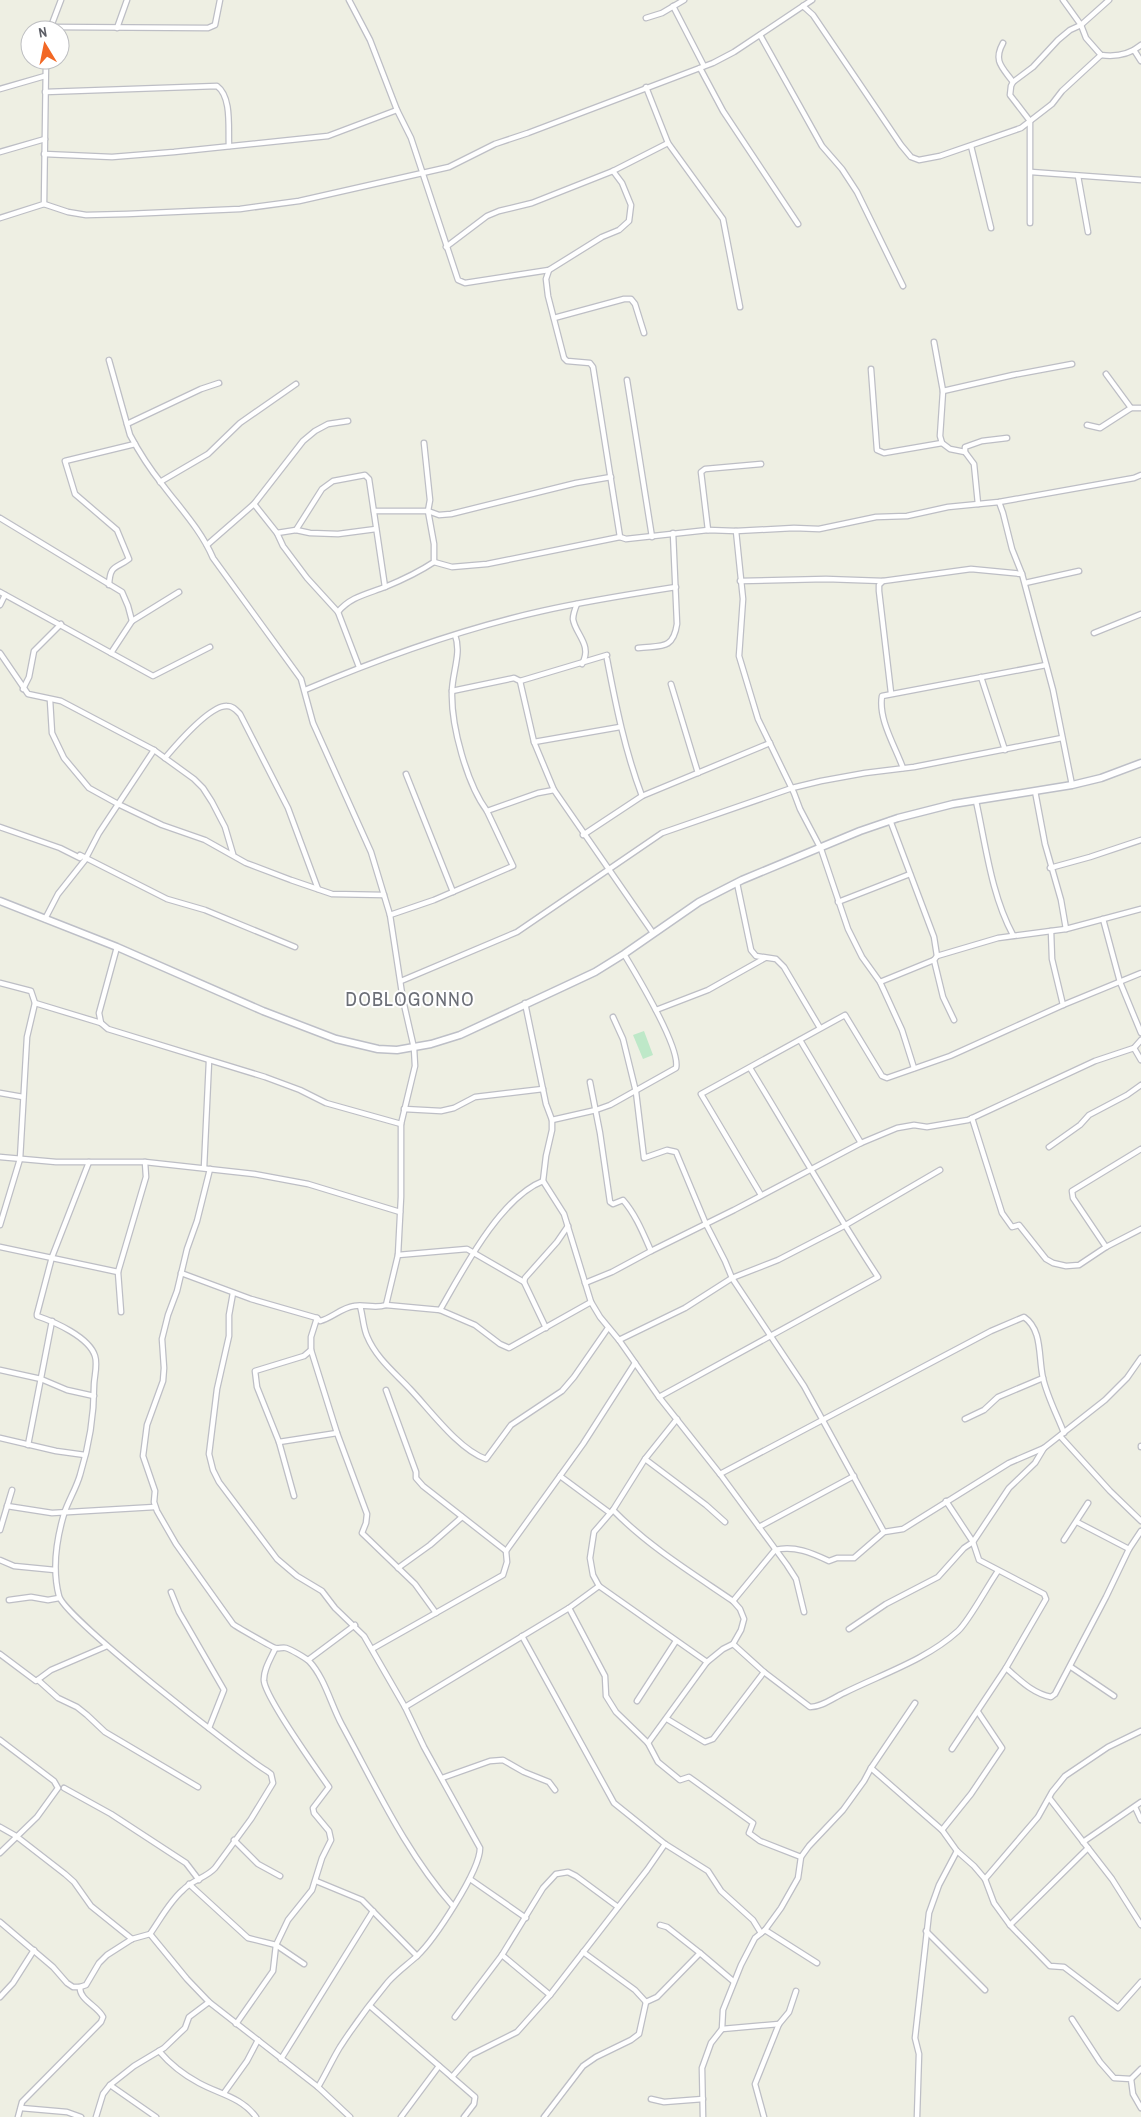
<svg xmlns="http://www.w3.org/2000/svg" width="1141" height="2117" font-family="'Archivo Narrow',sans-serif">
<style>
.garden{fill:#bee8c8}
.lines{fill:none;stroke-linecap:round;stroke-linejoin:round}
.street-casing{stroke:#bdbec5;stroke-width:7}
.secondary-casing{stroke:#bdbfc7;stroke-width:9}
.street{stroke:#fff;stroke-width:4.5}
.secondary{stroke:#fff;stroke-width:6}
.labels{text-anchor:middle;stroke-width:4;stroke-linejoin:round;paint-order:stroke}
.quarter-label{font-size:20px;letter-spacing:1px;fill:#6c6f77;stroke:#fff}
</style>
<rect width="100%" height="100%" fill="#eeefe3"/>
<path class="garden" d="M 644,1031 L 653,1055 L 643,1059 L 633,1035 Z"/>
<g class="lines">
<g class="street-casing">
<g id="street">
<path d="M 349,0 L 370,40 L 397,110 L 411,138 L 458,280 L 465,283 L 549,270 L 602,237 L 619,230 L 629,221 L 631,205 L 622,183 L 613,171"/>
<path d="M 1063,0 L 1081,25 L 1086,38 L 1101,55 C 1116,57 1129,55 1141,45"/>
<path d="M 673,6 L 704,66"/>
<path d="M 803,6 L 813,15 L 901,145 L 911,157 L 919,160 L 940,156 L 1021,128 L 1052,104 L 1062,91 L 1101,55"/>
<path d="M 646,18 L 662,13 L 684,0"/>
<path d="M 51,27 L 208,28 L 215,25 L 220,0"/>
<path d="M 117,28 L 127,0"/>
<path d="M 50,29 L 61,0"/>
<path d="M 760,35 L 822,146 L 842,169 L 857,192 L 903,286"/>
<path d="M 1003,43 C 993,61 1002,67 1013,82"/>
<path d="M 1134,50 L 1141,61"/>
<path d="M 700,68 L 723,111 L 798,224"/>
<path d="M 646,87 L 668,143 L 723,219 L 740,307"/>
<path d="M 0,89 L 45,76"/>
<path d="M 45,92 L 217,86 C 232,97 228,128 229,146"/>
<path d="M 971,146 L 991,228"/>
<path d="M 0,152 L 45,139"/>
<path d="M 44,154 L 112,157 L 174,152 L 328,136 L 397,110"/>
<path d="M 1031,172 L 1141,180"/>
<path d="M 1078,176 L 1088,232"/>
<path d="M 44,204 L 68,212 L 86,215 L 127,214 L 240,209 L 299,201 L 449,167 L 495,144 L 528,133 L 713,63 L 734,52 L 812,0"/>
<path d="M 0,218 L 44,204 L 46,60"/>
<path d="M 1030,223 L 1030,121 L 1010,95 L 1011,86 L 1013,82 L 1033,67 L 1058,40 L 1070,30 L 1081,25 L 1109,0"/>
<path d="M 446,247 L 487,216 L 499,211 L 532,203 L 613,171 L 668,143"/>
<path d="M 549,270 L 546,279 L 548,296 L 564,358 L 567,361 L 590,363 L 593,367 L 620,537"/>
<path d="M 554,318 L 624,299 L 631,299 L 635,304 L 644,333"/>
<path d="M 934,342 L 943,391"/>
<path d="M 109,360 L 130,435 C 139,452 150,469 162,484 C 180,508 201,530 213,558 L 301,679 L 313,723 L 371,852 L 390,915 L 403,1000 L 414,1048 L 415,1066 L 401,1124 L 401,1197 L 398,1255 L 386,1305 C 375,1309 365,1304 354,1306 C 341,1308 332,1318 320,1321 L 317,1318 L 311,1337 L 311,1350 L 304,1356 L 255,1371 L 257,1387 L 279,1442 L 294,1496"/>
<path d="M 871,369 L 877,450 L 884,453 L 942,443"/>
<path d="M 1106,374 L 1131,408"/>
<path d="M 627,380 L 652,537"/>
<path d="M 127,424 L 201,389 L 219,383"/>
<path d="M 1087,425 L 1100,428 L 1131,408 L 1141,408"/>
<path d="M 965,452 L 950,449 L 942,443 L 940,436 L 943,391 L 1013,375 L 1072,364"/>
<path d="M 160,482 L 208,454 L 240,423 L 296,384"/>
<path d="M 999,502 L 1003,513 L 1012,549 L 1022,574 L 1053,690 L 1072,785"/>
<path d="M 254,504 L 277,533 L 283,546 L 307,578 L 338,612"/>
<path d="M 978,504 L 974,464 L 965,452 L 965,447 L 982,441 L 1007,438"/>
<path d="M 374,511 L 428,511 L 439,515 L 451,514 L 576,483 L 611,477"/>
<path d="M 0,518 L 122,592 L 128,606 L 132,621 L 111,653 L 0,592"/>
<path d="M 296,530 L 322,489 L 333,481 L 365,475 L 369,479 L 385,587"/>
<path d="M 708,530 L 701,472 L 705,469 L 761,464"/>
<path d="M 736,531 L 743,599 L 739,656 L 758,719 L 794,793 L 800,809 L 821,849 L 848,929 L 862,957 L 880,982 L 902,1030 L 914,1068"/>
<path d="M 277,533 L 296,530 L 310,533 L 338,534 L 376,529"/>
<path d="M 207,545 L 254,504 L 303,441 L 315,431 L 328,424 L 348,421"/>
<path d="M 434,562 L 452,567 L 487,564 L 620,537 L 626,539 L 708,530 L 736,531 L 794,528 L 819,529 L 876,517 L 907,516 L 948,507 L 999,502 L 1134,478 L 1141,475"/>
<path d="M 740,581 L 826,579 L 883,581"/>
<path d="M 1025,583 L 1079,571"/>
<path d="M 109,585 C 110,564 116,569 129,559 L 117,530 L 75,494 L 65,461 L 135,444"/>
<path d="M 577,604 C 575,609 573,614 573,619 C 575,634 593,645 582,664"/>
<path d="M 0,605 L 5,595"/>
<path d="M 132,621 L 179,592"/>
<path d="M 1094,633 L 1141,614"/>
<path d="M 455,635 C 462,653 452,673 452,692 C 451,726 467,784 487,811 L 538,793 L 554,790"/>
<path d="M 638,648 C 660,645 673,651 677,624 L 673,533"/>
<path d="M 0,653 L 28,694 L 61,701 L 154,750 L 194,779 L 203,788 L 212,802 L 225,827 L 233,854"/>
<path d="M 111,653 L 153,676 L 210,647"/>
<path d="M 607,659 C 616,706 625,751 642,796"/>
<path d="M 359,667 L 338,612 C 350,597 367,594 385,587 C 402,580 419,572 434,562 L 434,544 L 428,511 L 430,500 L 424,443"/>
<path d="M 981,677 L 1005,750"/>
<path d="M 520,681 L 607,655"/>
<path d="M 671,684 L 698,773"/>
<path d="M 23,689 L 29,677 L 34,651 L 61,624"/>
<path d="M 305,690 C 381,658 461,629 542,611 C 586,601 631,594 676,587"/>
<path d="M 452,691 L 514,678 L 520,681 L 534,742 L 554,790 L 653,933"/>
<path d="M 891,693 L 879,591 L 879,585 L 883,581 L 971,569 L 1022,574"/>
<path d="M 50,700 L 52,733 L 64,758 L 89,788 L 118,804 L 162,825 L 205,840 L 246,863 L 291,880 L 332,894 L 384,895"/>
<path d="M 534,742 L 620,727"/>
<path d="M 165,758 C 176,745 210,705 227,706 C 233,706 236,710 240,714 L 288,808 L 318,889"/>
<path d="M 903,768 C 895,746 878,719 882,696 L 1046,665"/>
<path d="M 406,774 L 453,892"/>
<path d="M 1035,791 L 1045,844 L 1061,900 L 1066,929"/>
<path d="M 976,801 C 986,846 991,894 1013,935"/>
<path d="M 0,827 L 60,848 L 80,858"/>
<path d="M 583,835 L 642,796 L 770,743"/>
<path d="M 80,855 L 167,899 L 205,910 L 295,947"/>
<path d="M 1050,868 L 1090,857 L 1141,840"/>
<path d="M 737,883 L 751,950 L 756,956 L 776,959 L 784,967 L 820,1028"/>
<path d="M 838,902 L 910,874"/>
<path d="M 390,915 L 434,900 L 513,866 L 487,811"/>
<path d="M 45,919 L 58,894 L 85,860 L 99,833 L 154,750"/>
<path d="M 1103,919 L 1120,982 L 1141,1033"/>
<path d="M 1051,931 L 1052,959 L 1063,1005"/>
<path d="M 117,947 L 99,1013 L 101,1023 L 108,1029 L 265,1077 L 300,1090 L 326,1103 L 401,1124"/>
<path d="M 937,956 L 998,938 L 1066,929 L 1141,909"/>
<path d="M 934,960 L 943,997 L 954,1020"/>
<path d="M 401,981 L 517,932 L 662,833 L 792,788 L 821,781 L 865,773 L 914,767 L 1062,738"/>
<path d="M 880,982 L 934,960 L 937,956 L 934,937 L 890,820"/>
<path d="M 0,983 L 31,991 L 35,1003 L 27,1037 L 20,1159 L 0,1225"/>
<path d="M 35,1003 L 101,1023"/>
<path d="M 525,1003 L 546,1104 L 552,1120 L 552,1130 L 546,1156 L 543,1181 L 564,1214 L 591,1302 L 600,1317 L 619,1340 L 659,1397 L 720,1474 L 787,1565 L 796,1579 L 804,1612"/>
<path d="M 656,1010 L 708,990 L 765,958"/>
<path d="M 613,1017 L 623,1039 L 636,1092 L 644,1158 L 667,1150 L 676,1152 L 706,1224 L 725,1261 L 732,1278 L 804,1386 L 884,1532"/>
<path d="M 800,1040 L 861,1143"/>
<path d="M 1134,1048 L 1141,1060"/>
<path d="M 590,1082 L 600,1133 L 610,1202 L 613,1204 L 623,1200 C 636,1215 643,1233 651,1251"/>
<path d="M 0,1093 L 23,1097"/>
<path d="M 404,1109 L 441,1111 L 454,1108 L 475,1097 L 543,1089"/>
<path d="M 972,1118 L 1002,1213 L 1012,1227 L 1019,1225 L 1046,1259 L 1053,1263 L 1066,1266 L 1079,1265 L 1106,1247 L 1141,1229"/>
<path d="M 552,1120 L 596,1110 L 610,1105 L 676,1068 C 681,1048 636,974 624,954"/>
<path d="M 1049,1147 L 1080,1125 L 1089,1115 L 1127,1095 L 1141,1085"/>
<path d="M 0,1157 L 56,1162 L 145,1162 L 254,1174 L 308,1184 L 400,1212"/>
<path d="M 204,1168 L 209,1061"/>
<path d="M 210,1169 L 197,1221 L 187,1249 L 177,1291 L 168,1315 L 162,1339 L 164,1368 L 163,1381 L 147,1425 L 143,1456 L 155,1491 L 154,1502 L 157,1511 L 176,1544 L 233,1624 C 235,1626 272,1647 275,1648 C 278,1649 283,1647 286,1648 C 292,1650 304,1657 309,1661 C 325,1678 331,1705 342,1725 C 376,1787 406,1853 453,1906"/>
<path d="M 761,1195 L 701,1094 L 845,1015 L 882,1076 L 887,1078 L 950,1056 L 1063,1005 L 1141,973"/>
<path d="M 0,1247 L 118,1272"/>
<path d="M 1106,1247 L 1073,1198 L 1072,1191 L 1141,1149"/>
<path d="M 398,1255 L 467,1249 L 524,1282"/>
<path d="M 181,1273 L 251,1299 L 317,1318"/>
<path d="M 585,1283 L 612,1272 L 651,1251 L 734,1210 L 861,1143 L 897,1128 L 914,1125 L 927,1127 L 968,1120 L 1095,1061 L 1134,1048 L 1141,1040"/>
<path d="M 233,1293 L 229,1315 L 229,1336 L 217,1389 L 209,1454 L 213,1470 L 219,1482 L 277,1559 L 297,1576 L 322,1591 L 335,1608 L 364,1636 L 405,1707 L 424,1747 L 480,1848 C 480,1871 434,1940 417,1956 C 407,1965 397,1972 388,1982 C 373,2000 353,2027 340,2047 C 332,2060 326,2074 318,2087"/>
<path d="M 386,1305 L 440,1310 L 475,1325 L 500,1344 L 509,1348 L 591,1302"/>
<path d="M 360,1306 C 363,1316 363,1327 367,1336 C 376,1358 395,1373 410,1389 C 430,1410 459,1450 486,1459 L 511,1425 L 562,1391 L 574,1377 L 608,1328"/>
<path d="M 440,1310 C 463,1270 500,1198 543,1181"/>
<path d="M 121,1312 L 118,1272 L 146,1177 L 145,1162"/>
<path d="M 546,1328 L 524,1282 L 525,1278 L 557,1242 L 568,1226"/>
<path d="M 619,1340 L 685,1308 L 732,1278 L 778,1260 L 844,1226 L 940,1170"/>
<path d="M 311,1350 L 337,1433 L 367,1514 L 366,1523 L 362,1533 L 415,1584 L 436,1613"/>
<path d="M 0,1370 L 41,1379 L 67,1390 L 94,1396"/>
<path d="M 386,1390 L 416,1472 L 416,1478 L 423,1486 L 506,1551"/>
<path d="M 659,1397 L 878,1277 C 833,1209 793,1138 750,1068"/>
<path d="M 677,1419 L 645,1459 L 613,1510 L 594,1532 L 590,1558 L 593,1575 L 599,1586 L 707,1662"/>
<path d="M 965,1419 L 984,1410 L 998,1397 L 1043,1378"/>
<path d="M 1060,1436 L 1110,1491 L 1141,1521"/>
<path d="M 0,1438 L 56,1451 L 85,1455"/>
<path d="M 279,1442 L 337,1433"/>
<path d="M 28,1445 L 52,1321"/>
<path d="M 1141,1446 L 1141,1447"/>
<path d="M 645,1459 L 706,1505 L 725,1522"/>
<path d="M 720,1474 L 991,1331 L 1024,1317 C 1043,1330 1038,1357 1043,1378 C 1047,1396 1057,1415 1064,1433"/>
<path d="M 560,1476 L 610,1513"/>
<path d="M 946,1501 L 973,1542 L 979,1560 L 1044,1594 L 1046,1599 L 1006,1668 L 952,1749"/>
<path d="M 7,1506 L 52,1513 L 155,1507"/>
<path d="M 613,1510 C 648,1546 692,1573 733,1601 L 740,1609 L 744,1619 L 741,1630 L 733,1644 L 723,1649 L 707,1662 L 648,1743"/>
<path d="M 1077,1522 L 1129,1549"/>
<path d="M 759,1527 L 854,1476"/>
<path d="M 0,1530 L 12,1490"/>
<path d="M 1064,1540 L 1088,1503"/>
<path d="M 0,1560 L 14,1566 L 55,1570"/>
<path d="M 398,1568 L 430,1545 L 462,1517"/>
<path d="M 171,1592 L 179,1612 L 224,1690 L 209,1728"/>
<path d="M 9,1600 L 31,1597 L 48,1600 L 59,1598"/>
<path d="M 733,1601 L 775,1550 C 794,1545 812,1553 829,1561 L 837,1558 L 854,1558 L 884,1532 L 903,1529 L 1009,1463 L 1044,1448 L 1105,1400 L 1127,1378 L 1141,1358"/>
<path d="M 569,1608 L 605,1676 L 606,1696 L 616,1712 L 648,1743 L 658,1762 L 680,1780 L 689,1777 L 753,1823 L 749,1833 L 760,1841 L 801,1857"/>
<path d="M 849,1629 L 886,1604 L 938,1577 L 964,1548 L 973,1542 L 1009,1488 L 1035,1463 L 1044,1448"/>
<path d="M 522,1636 L 614,1803 L 665,1844 L 708,1871 L 721,1891 L 753,1920 L 761,1933"/>
<path d="M 733,1644 L 764,1672 L 810,1707 C 822,1707 833,1698 844,1693 C 882,1674 926,1660 958,1631 C 969,1621 988,1585 998,1571"/>
<path d="M 372,1649 L 503,1575 L 507,1562 L 506,1551 L 583,1444 L 635,1363"/>
<path d="M 0,1654 L 36,1681 L 51,1670 L 107,1646"/>
<path d="M 308,1660 L 355,1625"/>
<path d="M 1071,1667 L 1114,1696"/>
<path d="M 1006,1668 C 1020,1680 1032,1693 1051,1697 L 1055,1694 L 1106,1597 L 1129,1549 L 1141,1531"/>
<path d="M 38,1680 L 58,1698 L 77,1707 L 87,1715 L 105,1732 L 198,1787"/>
<path d="M 637,1701 L 676,1641"/>
<path d="M 405,1707 L 569,1608 L 599,1586"/>
<path d="M 667,1719 L 705,1742 L 713,1739 L 764,1672"/>
<path d="M 0,1740 L 54,1781 L 58,1788 L 37,1817 L 0,1853"/>
<path d="M 871,1768 L 942,1830 L 957,1851 L 974,1866 L 985,1879 L 994,1903 L 1010,1925 L 1050,1966 L 1064,1967 L 1118,2008 L 1141,1982"/>
<path d="M 442,1778 L 490,1761 L 503,1760 L 524,1772 L 549,1782 L 555,1790"/>
<path d="M 64,1788 L 111,1814 L 186,1863 L 199,1880"/>
<path d="M 1050,1799 L 1112,1879 L 1141,1925"/>
<path d="M 1135,1807 L 1141,1820"/>
<path d="M 0,1827 L 16,1836 L 65,1874 L 74,1882 L 91,1906 L 132,1939"/>
<path d="M 942,1830 L 971,1794 L 1002,1748 L 978,1712"/>
<path d="M 234,1840 L 258,1864 L 280,1876"/>
<path d="M 1083,1842 L 1141,1802"/>
<path d="M 470,1879 L 526,1918"/>
<path d="M 985,1879 L 1038,1817 L 1052,1792 L 1065,1776 L 1108,1747 L 1141,1731"/>
<path d="M 316,1881 L 362,1900 L 417,1956"/>
<path d="M 189,1884 L 248,1938 L 276,1945 L 304,1964"/>
<path d="M 0,1922 L 53,1967 L 67,1983 L 73,1987 L 80,1987 L 86,1985 L 99,1963 L 107,1955 L 132,1939 L 150,1934 C 160,1920 169,1902 183,1890 C 192,1880 206,1878 215,1868 L 251,1819 L 273,1783 L 271,1774 L 267,1771 C 239,1754 65,1618 59,1596 C 52,1569 56,1541 64,1514 C 68,1501 76,1489 80,1475 C 89,1446 94,1417 94,1386 C 94,1377 98,1365 95,1356 C 89,1337 55,1322 37,1316 L 37,1314 L 52,1257 L 89,1162"/>
<path d="M 660,1925 L 667,1927 L 700,1953"/>
<path d="M 1010,1925 L 1088,1848"/>
<path d="M 765,1930 L 817,1963"/>
<path d="M 926,1931 L 985,1990"/>
<path d="M 150,1934 L 187,1979 L 209,2002 L 318,2087 L 350,2117"/>
<path d="M 583,1952 L 635,1990 L 646,2002"/>
<path d="M 502,1955 L 550,1995"/>
<path d="M 0,1997 L 13,1983 L 34,1950"/>
<path d="M 646,2002 L 657,1997 L 700,1953 L 733,1981"/>
<path d="M 370,2006 L 475,2097 L 474,2104 L 464,2117"/>
<path d="M 455,2017 L 502,1955 L 543,1888 L 556,1874 L 568,1872 L 576,1876 L 618,1907"/>
<path d="M 1072,2019 L 1100,2062 L 1114,2078 L 1131,2079 L 1133,2094 L 1141,2108"/>
<path d="M 236,2024 L 273,1971 L 276,1945 L 288,1920 L 312,1890 L 322,1858 L 331,1840 L 329,1831 L 314,1813 L 313,1808 L 329,1787 C 317,1770 266,1698 264,1681 C 263,1670 271,1658 275,1649"/>
<path d="M 722,2029 L 779,2024"/>
<path d="M 159,2051 C 170,2064 184,2075 199,2083 C 219,2094 241,2097 256,2117"/>
<path d="M 281,2059 L 373,1911"/>
<path d="M 452,2077 L 471,2055 L 517,2032 L 550,1995 L 647,1870 L 665,1844"/>
<path d="M 1131,2079 L 1141,2069"/>
<path d="M 110,2085 L 156,2117"/>
<path d="M 224,2093 L 247,2061 L 258,2040"/>
<path d="M 651,2099 L 664,2102 L 703,2099"/>
<path d="M 21,2108 L 67,2112 L 81,2117"/>
<path d="M 18,2117 L 22,2102 L 101,2022 L 103,2017 C 98,2006 79,2000 80,1987"/>
<path d="M 96,2117 L 103,2094 L 110,2085 L 134,2066 L 164,2048 L 185,2028 L 189,2017 L 209,2002"/>
<path d="M 401,2117 L 439,2066"/>
<path d="M 544,2117 L 583,2066 L 596,2057 L 631,2040 L 639,2034 L 646,2002"/>
<path d="M 703,2117 L 702,2068 L 711,2043 L 722,2029 L 723,2010 L 741,1965 L 755,1938 L 765,1930 L 781,1908 L 798,1878 L 801,1857 L 809,1846 L 843,1810 L 864,1781 L 871,1768 L 915,1703"/>
<path d="M 764,2117 L 755,2084 L 779,2024 L 789,2012 L 796,1991"/>
<path d="M 917,2117 L 919,2054 L 915,2038 L 929,1913 L 939,1885 L 957,1851"/>
</g>
</g>
<g class="secondary-casing">
<path id="secondary" d="M 0,901 L 117,947 L 263,1011 L 336,1039 L 378,1049 L 397,1050 L 431,1044 L 460,1035 L 563,987 L 595,972 L 624,954 L 699,902 L 742,880 L 860,831 L 898,818 L 953,804 L 1072,785 L 1101,778 L 1141,763"/>
</g>
<use href="#street" class="street"/>
<use href="#secondary" class="secondary"/>
</g>
<g class="labels">
<g class="quarter-label">
<text x="410" y="1006">DOBLOGONNO</text>
</g>
</g>
<g transform="translate(45 45) rotate(350)"><circle r="24" fill="#ffffff" stroke="#bdbec1"/>
<path d="M0-4L9 19L0 12L-9 19Z" fill="#f26825"/>
<text y="-8" font-size="14" font-weight="bold" text-anchor="middle" fill="#5b5d65">N</text>
</g>
</svg>
